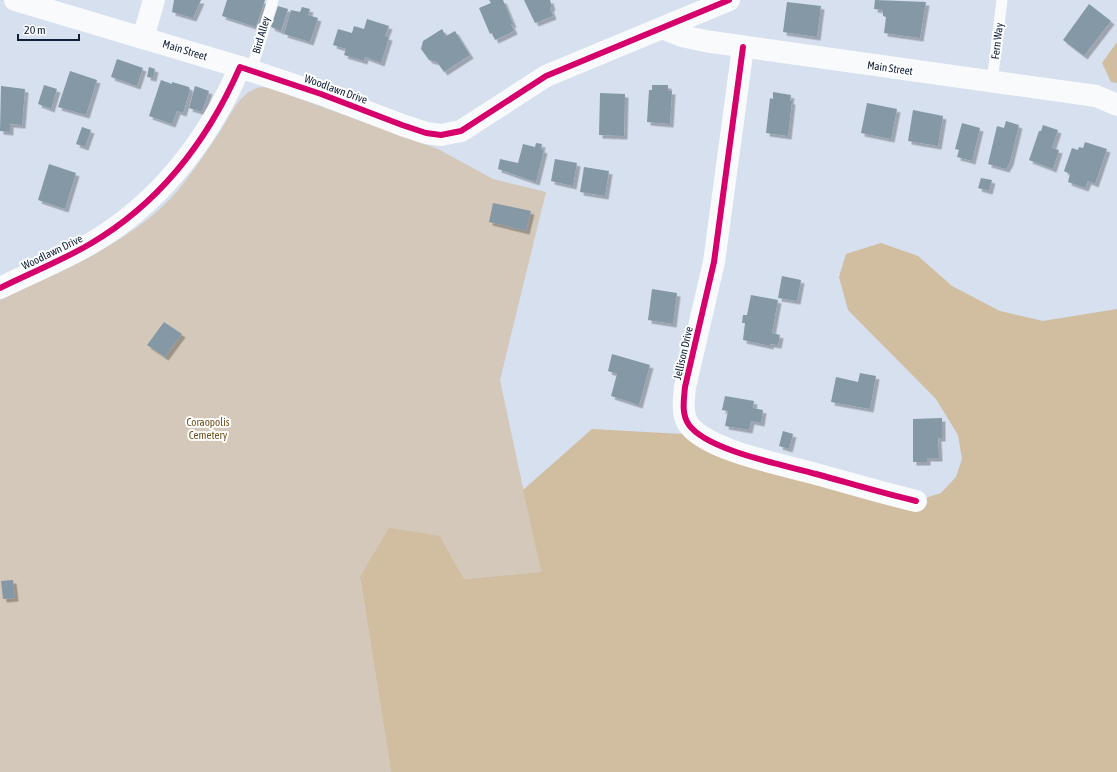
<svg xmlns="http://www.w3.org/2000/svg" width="1117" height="772" font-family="'Asap Condensed',sans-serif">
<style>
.green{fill:#d3c8ba}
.forest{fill:#d1bd9f}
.building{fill:#8498a6;filter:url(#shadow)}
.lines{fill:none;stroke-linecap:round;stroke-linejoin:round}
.lane{stroke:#f9fafc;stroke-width:11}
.street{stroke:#f9fafc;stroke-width:22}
.cycleway-casing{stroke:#fefefe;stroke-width:8}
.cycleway{stroke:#d6006c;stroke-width:6}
.labels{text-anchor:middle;stroke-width:4;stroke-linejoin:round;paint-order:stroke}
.street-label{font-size:11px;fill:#0f2037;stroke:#fefefe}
.park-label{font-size:11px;fill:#6f501f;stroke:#fefefe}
</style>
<defs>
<filter id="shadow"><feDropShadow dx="3.5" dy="3.5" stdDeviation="0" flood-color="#0004"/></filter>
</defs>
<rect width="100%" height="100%" fill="#d6e0ee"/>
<path class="green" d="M 261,87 L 270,88 L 438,149 L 493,179 L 546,192 L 500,380 L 541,572 L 464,579 L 440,536 L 360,578 L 391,772 L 0,772 L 0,300 C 61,270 140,240 183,184 C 196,167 209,148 221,130 C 227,120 233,108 241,99 C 246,93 253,89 261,87 Z"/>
<g class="forest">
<path d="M 1117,42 L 1117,83 L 1111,82 L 1102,63 Z"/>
<path d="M 881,243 L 918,256 L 952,286 L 1000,311 L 1043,321 L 1117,309 L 1117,772 L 391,772 L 360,577 L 389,528 L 440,536 L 464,579 L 541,572 L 523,490 L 592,429 L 700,435 L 916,501 L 941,493 L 956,477 L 962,459 L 958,435 L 936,399 L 848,310 L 839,277 L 846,254 Z"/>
</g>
<g class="building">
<path d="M 174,0 L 201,0 L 193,18 L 172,12 Z"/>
<path d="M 227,0 L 265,0 L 256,27 L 222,16 Z"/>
<path d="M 489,0 L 503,0 L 513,24 L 511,24 L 514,31 L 495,40 L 492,33 L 490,34 L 479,8 L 491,3 Z"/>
<path d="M 524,0 L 550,0 L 552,7 L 550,8 L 553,16 L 535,23 Z"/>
<path d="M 875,0 L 926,2 L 920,38 L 884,33 L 886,17 L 883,16 L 883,10 L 874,9 Z"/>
<path d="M 787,2 L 821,6 L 817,37 L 783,32 Z"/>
<path d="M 1089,4 L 1111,21 L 1084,56 L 1063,40 Z"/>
<path d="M 278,6 L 288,9 L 281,31 L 271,27 Z"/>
<path d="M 302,7 L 310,9 L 308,15 L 318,18 L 310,42 L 284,34 L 291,10 L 300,12 Z"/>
<path d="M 367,19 L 389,26 L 385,36 L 389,37 L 381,63 L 365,57 L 364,61 L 344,55 L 346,49 L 333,45 L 338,29 L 352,33 L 354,26 L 364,29 Z"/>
<path d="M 442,29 L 446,36 L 455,31 L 470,55 L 444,72 L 437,62 L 429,60 L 421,49 L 423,41 Z"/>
<path d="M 117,59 L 143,68 L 137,86 L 111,77 Z"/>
<path d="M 149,67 L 155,69 L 153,78 L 147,77 Z"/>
<path d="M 70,71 L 97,80 L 86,115 L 58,107 Z"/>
<path d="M 161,80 L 172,84 L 172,82 L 189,87 L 190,90 L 183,113 L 177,111 L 172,124 L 149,116 Z"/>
<path d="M 44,85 L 57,89 L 51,109 L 38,104 Z"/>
<path d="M 652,85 L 668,85 L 668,91 L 672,91 L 670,124 L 647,122 L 649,90 L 652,90 Z"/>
<path d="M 1,86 L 25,89 L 22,125 L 10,124 L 10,132 L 0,131 Z"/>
<path d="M 195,86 L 209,91 L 202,112 L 189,108 Z"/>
<path d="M 773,92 L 791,95 L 790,101 L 792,101 L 788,136 L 766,133 L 770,98 L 773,99 Z"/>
<path d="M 600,93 L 625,94 L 624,136 L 599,135 Z"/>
<path d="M 867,103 L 897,109 L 891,139 L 861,133 Z"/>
<path d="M 913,110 L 943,116 L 938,146 L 908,141 Z"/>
<path d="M 1006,121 L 1019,125 L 1010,162 L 1006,169 L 988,164 L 997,126 L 1004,128 Z"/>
<path d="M 962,123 L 980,128 L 972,161 L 957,157 L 959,150 L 955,149 Z"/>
<path d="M 1043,125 L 1058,130 L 1052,148 L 1059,150 L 1053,169 L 1029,160 L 1039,131 L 1041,131 Z"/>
<path d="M 82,127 L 91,130 L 85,147 L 76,144 Z"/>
<path d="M 1085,142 L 1107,149 L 1095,184 L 1088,181 L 1085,188 L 1068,182 L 1070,174 L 1064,171 L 1072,148 L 1078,150 L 1079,147 L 1083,148 Z"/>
<path d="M 536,143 L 542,144 L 541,149 L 544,150 L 536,182 L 498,169 L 500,159 L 518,163 L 523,144 L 535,147 Z"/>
<path d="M 555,159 L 577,163 L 573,186 L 551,181 Z"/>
<path d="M 49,164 L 76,173 L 65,209 L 38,200 Z"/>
<path d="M 584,167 L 609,171 L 605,196 L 580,192 Z"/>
<path d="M 981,178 L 992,180 L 989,191 L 978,188 Z"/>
<path d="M 493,203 L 531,211 L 526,231 L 489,222 Z"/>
<path d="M 782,276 L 801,280 L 797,301 L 778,298 Z"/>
<path d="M 652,289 L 677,293 L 673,324 L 648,320 Z"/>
<path d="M 751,295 L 778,300 L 772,333 L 780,335 L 778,345 L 770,344 L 770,346 L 743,340 L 745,323 L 742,323 L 743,315 L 747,315 Z"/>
<path d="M 164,322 L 182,334 L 165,357 L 147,345 Z"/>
<path d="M 612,354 L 650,365 L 639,405 L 611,396 L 617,374 L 608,371 Z"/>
<path d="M 860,373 L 876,376 L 870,409 L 831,402 L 836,377 L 858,382 Z"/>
<path d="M 725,396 L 754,401 L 753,408 L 763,410 L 761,423 L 751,421 L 749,430 L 725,426 L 728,411 L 722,410 Z"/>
<path d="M 942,418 L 942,438 L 938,438 L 939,458 L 927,458 L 927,462 L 913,462 L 913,419 Z"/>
<path d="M 783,431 L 793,434 L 789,449 L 779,446 Z"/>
<path d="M 13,580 L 15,598 L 3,599 L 1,581 Z"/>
</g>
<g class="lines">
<g class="lane">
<path d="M 251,71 L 273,0"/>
<path d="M 992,82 L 1002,0"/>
</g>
<g class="street">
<path d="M 15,0 L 240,67"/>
<path d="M 662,28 L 682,36 L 705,41 L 1096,96 L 1117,105"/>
<path d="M 143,38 L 154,0"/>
<path d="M 743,47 L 714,262 L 685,387 C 684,399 681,414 689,425 C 708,451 785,465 816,474 C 849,483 882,493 916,501"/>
<path d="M 0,288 C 30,273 61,261 90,244 C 160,203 208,140 240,67 L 321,94 L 402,125 L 426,133 L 441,135 L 461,131 L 546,76 L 729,0"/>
</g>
<g class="cycleway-casing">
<g id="cycleway">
<path d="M 743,47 L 714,262 L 685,387 C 684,399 681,414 689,425 C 708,451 785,465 816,474 C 849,483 882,493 916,501"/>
<path d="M 0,288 C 30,273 61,261 90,244 C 160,203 208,140 240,67 L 321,94 L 402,125 L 426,133 L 441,135 L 461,131 L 546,76 L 729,0"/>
</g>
</g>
<use href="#cycleway" class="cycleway"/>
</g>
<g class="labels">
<g class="street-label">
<text transform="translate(261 35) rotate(-74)" y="4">Bird Alley</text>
<text transform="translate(997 41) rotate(-83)" y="4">Fern Way</text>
<text transform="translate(185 50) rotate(17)" y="4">Main Street</text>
<text transform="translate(890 68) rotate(8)" y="4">Main Street</text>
<text transform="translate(336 89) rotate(20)" y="4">Woodlawn Drive</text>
<text transform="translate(52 252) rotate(-26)" y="4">Woodlawn Drive</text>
<text transform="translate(683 353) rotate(-77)" y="4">Jellison Drive</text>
</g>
<g class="park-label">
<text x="208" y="426">Coraopolis<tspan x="208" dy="13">Cemetery</tspan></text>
</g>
</g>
<path d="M18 34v6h61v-6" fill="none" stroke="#0f2037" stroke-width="2"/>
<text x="24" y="34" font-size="12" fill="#0f2037" stroke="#fefefe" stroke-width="3" paint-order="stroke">20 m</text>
</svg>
